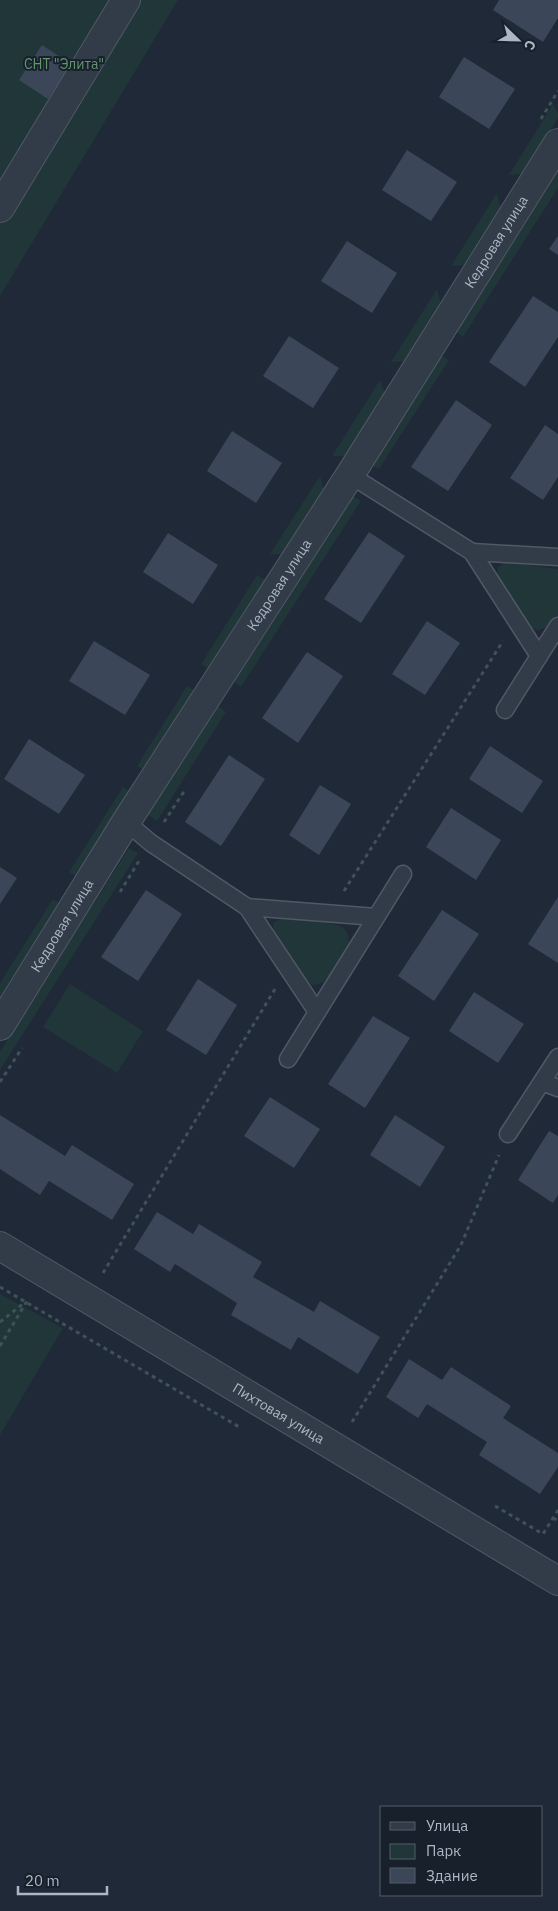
<svg xmlns="http://www.w3.org/2000/svg" width="558" height="1911" font-family="'IBM Plex Sans',sans-serif">
<style>
.green{fill:#213639}
.building{fill:#3b4758}
.lines{fill:none;stroke-linecap:round;stroke-linejoin:round}
.service-casing{stroke:#505966;stroke-width:19}
.minor-casing{stroke:#505966;stroke-width:30}
.path{stroke:#3e5356;stroke-width:3;stroke-dasharray:4 4;stroke-linecap:butt}
.service{stroke:#323b48;stroke-width:16}
.minor{stroke:#323b48;stroke-width:28}
.labels{text-anchor:middle;stroke-width:4;stroke-linejoin:round;paint-order:stroke}
.park-label{font-size:14px;fill:#639670;stroke:#18202c}
.street-label{font-size:14px;fill:#acb6c5;stroke:#18202c}
</style>
<rect width="100%" height="100%" fill="#1f2938"/>
<g class="green">
<path d="M 0,0 L 178,0 L 0,296 Z"/>
<path d="M 553,104 L 558,113 L 558,118 L 523,174 L 509,175 Z"/>
<path d="M 558,167 L 558,188 L 463,337 L 454,331 Z"/>
<path d="M 497,193 L 501,209 L 465,265 L 451,266 Z"/>
<path d="M 437,289 L 441,304 L 406,361 L 391,362 Z"/>
<path d="M 440,355 L 449,360 L 379,469 L 370,464 Z"/>
<path d="M 380,380 L 385,393 L 345,456 L 332,456 Z"/>
<path d="M 320,476 L 324,490 L 283,554 L 270,554 Z"/>
<path d="M 352,495 L 361,501 L 241,687 L 233,681 Z"/>
<path d="M 506,562 L 558,569 L 558,619 L 549,627 L 537,630 L 528,626 L 497,577 L 498,567 Z"/>
<path d="M 257,575 L 267,581 L 211,670 L 201,664 Z"/>
<path d="M 187,686 L 197,692 L 147,772 L 137,766 Z"/>
<path d="M 218,706 L 226,712 L 157,821 L 148,815 Z"/>
<path d="M 123,787 L 132,793 L 78,878 L 69,872 Z"/>
<path d="M 129,848 L 138,853 L 0,1070 L 0,1052 Z"/>
<path d="M 53,899 L 62,905 L 0,1003 L 0,983 Z"/>
<path d="M 281,918 C 293,920 334,922 342,927 C 365,943 326,998 304,982 C 298,977 292,964 288,957 C 280,946 272,937 273,923 Z"/>
<path d="M 70,984 L 143,1031 L 117,1073 L 43,1027 Z"/>
<path d="M 0,1294 L 63,1328 L 0,1435 Z"/>
</g>
<g class="building">
<path d="M 499,0 L 558,0 L 558,18 L 543,42 L 493,10 Z"/>
<path d="M 42,45 L 71,64 L 48,99 L 19,80 Z"/>
<path d="M 464,57 L 515,89 L 489,129 L 439,97 Z"/>
<path d="M 407,150 L 457,182 L 431,221 L 382,190 Z"/>
<path d="M 558,236 L 558,255 L 549,249 Z"/>
<path d="M 347,241 L 397,273 L 372,313 L 321,281 Z"/>
<path d="M 533,296 L 558,312 L 558,337 L 525,387 L 489,362 Z"/>
<path d="M 289,336 L 339,368 L 313,408 L 263,376 Z"/>
<path d="M 456,400 L 492,425 L 448,491 L 411,467 Z"/>
<path d="M 545,425 L 558,434 L 558,477 L 543,500 L 510,478 Z"/>
<path d="M 232,431 L 282,463 L 256,503 L 207,471 Z"/>
<path d="M 369,532 L 405,556 L 361,623 L 324,599 Z"/>
<path d="M 168,533 L 218,565 L 193,604 L 143,572 Z"/>
<path d="M 427,621 L 460,643 L 425,695 L 392,674 Z"/>
<path d="M 94,641 L 150,675 L 125,715 L 69,681 Z"/>
<path d="M 307,652 L 343,676 L 298,743 L 262,718 Z"/>
<path d="M 29,739 L 85,775 L 59,814 L 4,779 Z"/>
<path d="M 490,746 L 543,781 L 522,813 L 469,779 Z"/>
<path d="M 229,755 L 265,779 L 221,846 L 185,822 Z"/>
<path d="M 320,785 L 351,804 L 319,855 L 289,835 Z"/>
<path d="M 451,808 L 501,840 L 476,880 L 426,847 Z"/>
<path d="M 0,867 L 17,878 L 0,904 Z"/>
<path d="M 146,890 L 182,914 L 138,981 L 101,957 Z"/>
<path d="M 558,897 L 558,963 L 528,944 Z"/>
<path d="M 442,910 L 479,934 L 434,1001 L 398,976 Z"/>
<path d="M 198,979 L 237,1005 L 206,1055 L 166,1030 Z"/>
<path d="M 474,992 L 524,1024 L 498,1063 L 449,1031 Z"/>
<path d="M 373,1016 L 410,1038 L 365,1108 L 328,1084 Z"/>
<path d="M 270,1097 L 320,1129 L 294,1168 L 244,1136 Z"/>
<path d="M 0,1115 L 65,1156 L 72,1145 L 134,1184 L 112,1220 L 49,1181 L 40,1195 L 0,1169 Z"/>
<path d="M 395,1115 L 445,1147 L 420,1187 L 370,1155 Z"/>
<path d="M 549,1131 L 558,1136 L 558,1195 L 553,1203 L 518,1180 Z"/>
<path d="M 157,1212 L 193,1234 L 199,1224 L 262,1262 L 253,1277 L 314,1312 L 320,1301 L 380,1337 L 358,1374 L 298,1337 L 291,1350 L 231,1315 L 237,1303 L 175,1264 L 170,1272 L 134,1249 Z"/>
<path d="M 409,1359 L 442,1380 L 451,1367 L 511,1406 L 503,1418 L 558,1453 L 558,1467 L 540,1494 L 479,1455 L 487,1442 L 427,1404 L 418,1418 L 386,1397 Z"/>
</g>
<g class="lines">
<g class="service-casing">
<g id="service">
<path d="M 350,475 L 472,552 L 539,656"/>
<path d="M 472,552 L 558,557"/>
<path d="M 505,710 L 558,626"/>
<path d="M 126,822 L 151,843 L 247,907 L 317,1012"/>
<path d="M 247,907 L 376,917"/>
<path d="M 288,1059 L 403,874"/>
<path d="M 542,1082 L 558,1088"/>
<path d="M 508,1134 L 558,1057"/>
</g>
</g>
<g class="minor-casing">
<g id="minor">
<path d="M 0,208 L 126,0"/>
<path id="s1" d="M 0,1026 L 126,822 L 350,475 L 558,143"/>
<path id="s2" d="M 0,1246 L 558,1581"/>
</g>
</g>
<g class="path">
<path d="M 541,119 L 558,91"/>
<path d="M 164,822 L 185,790"/>
<path d="M 344,891 L 503,641"/>
<path d="M 120,892 L 139,861"/>
<path d="M 0,1082 L 22,1048"/>
<path d="M 103,1273 L 275,989"/>
<path d="M 0,1287 L 241,1428"/>
<path d="M 0,1322 L 24,1303"/>
<path d="M 0,1346 L 27,1301"/>
<path d="M 352,1422 L 461,1245 L 499,1155"/>
<path d="M 495,1506 L 543,1534 L 558,1510"/>
<path d="M 553,1518 L 558,1521"/>
</g>
<use href="#service" class="service"/>
<use href="#minor" class="minor"/>
</g>
<g class="labels">
<g class="park-label">
<text x="64" y="69">СНТ "Элита"</text>
</g>
<g class="street-label">
<text dy="5" stroke="none"><textPath href="#s1" startOffset="928">Кедровая улица</textPath></text>
<text dy="5" stroke="none"><textPath href="#s1" startOffset="522">Кедровая улица</textPath></text>
<text dy="5" stroke="none"><textPath href="#s1" startOffset="118">Кедровая улица</textPath></text>
<text dy="5" stroke="none"><textPath href="#s2" startOffset="325">Пихтовая улица</textPath></text>
</g>
</g>
<rect x="380" y="1806" width="162" height="90" fill="#18202c" stroke="#535c69"/>
<rect x="390" y="1822" width="25" height="8" fill="#323b48" stroke="#535c69"/>
<text x="426" y="1831" font-size="15" fill="#acb6c5">Улица</text>
<rect x="390" y="1844" width="25" height="15" fill="#213639" stroke="#535c69"/>
<text x="426" y="1856" font-size="15" fill="#acb6c5">Парк</text>
<rect x="390" y="1868" width="25" height="15" fill="#3b4758" stroke="#535c69"/>
<text x="426" y="1881" font-size="15" fill="#acb6c5">Здание</text>
<g transform="translate(518 40) rotate(113)" stroke="#18202c" stroke-width="4" paint-order="stroke">
<path d="M0-4L9 19L0 12L-9 19Z" fill="#acb6c5"/>
<text y="-8" font-size="14" font-weight="bold" text-anchor="middle" fill="#acb6c5">С</text>
</g>
<path d="M18 1886v8h89v-8" fill="none" stroke="#acb6c5" stroke-width="2.5"/>
<text x="25" y="1886" font-size="15" fill="#acb6c5" stroke="#18202c" stroke-width="4" paint-order="stroke">20 m</text>
</svg>
